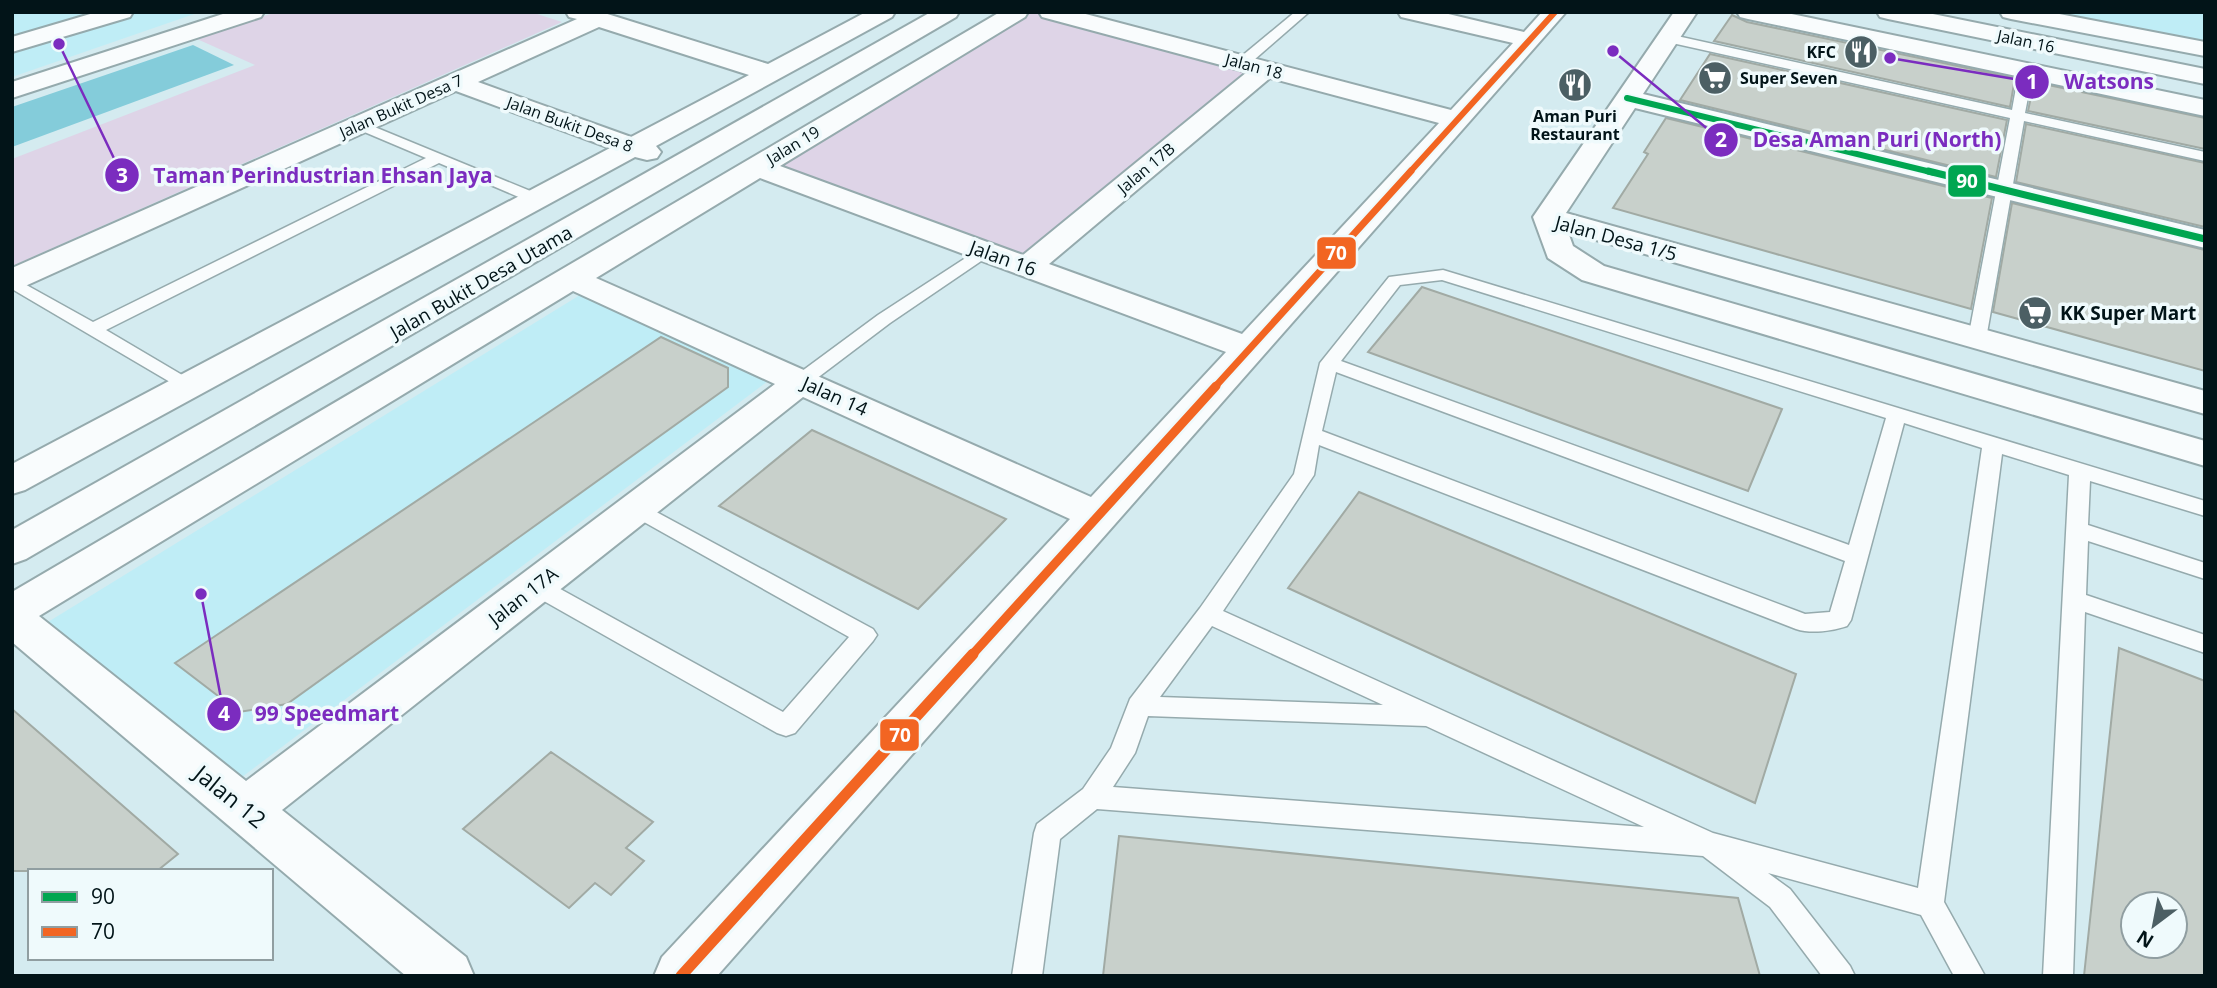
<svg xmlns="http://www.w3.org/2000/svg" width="2217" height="988" font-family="'Open Sans',sans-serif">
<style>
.built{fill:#bfedf6}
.green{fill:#ded4e7}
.water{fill:#84ccda}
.building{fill:#c8d0cb;stroke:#a1aaa4;stroke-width:2;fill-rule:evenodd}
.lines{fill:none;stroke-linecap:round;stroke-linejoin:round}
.lane-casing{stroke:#95aaad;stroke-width:3}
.street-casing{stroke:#95aaad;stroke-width:4}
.secondary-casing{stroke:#95aaad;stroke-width:4}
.lane{fill:#f9fcfd;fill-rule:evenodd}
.street{fill:#f9fcfd;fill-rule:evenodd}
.secondary{fill:#f9fcfd;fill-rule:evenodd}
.bus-1-far1-casing{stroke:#effafc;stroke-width:10}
.bus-1-casing{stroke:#effafc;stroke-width:11}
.bus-2-far3-casing{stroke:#effafc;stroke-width:10}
.bus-2-far2-casing{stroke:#effafc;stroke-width:11}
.bus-2-far1-casing{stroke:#effafc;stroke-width:14}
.bus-2-casing{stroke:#effafc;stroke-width:17}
.bus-1-far1{stroke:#00a651;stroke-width:6}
.bus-1{stroke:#00a651;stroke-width:7}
.bus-2-far3{stroke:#f26522;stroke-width:6}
.bus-2-far2{stroke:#f26522;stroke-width:7}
.bus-2-far1{stroke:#f26522;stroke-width:9}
.bus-2{stroke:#f26522;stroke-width:11}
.labels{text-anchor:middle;stroke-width:7;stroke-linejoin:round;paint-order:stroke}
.far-street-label{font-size:16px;fill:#021418;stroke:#effafc}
.far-poi-label{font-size:16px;font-weight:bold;fill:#021418;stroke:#effafc;text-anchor:end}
.street-label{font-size:19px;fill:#021418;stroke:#effafc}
.poi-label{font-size:19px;font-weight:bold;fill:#021418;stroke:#effafc;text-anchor:start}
.near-street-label{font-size:23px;fill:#021418;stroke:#effafc}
.leader{fill:none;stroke:#7b2cbf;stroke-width:2.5}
.callout-dot{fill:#7b2cbf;stroke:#effafc;stroke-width:2.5}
.mark-label{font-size:21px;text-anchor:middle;font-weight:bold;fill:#fff}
.callout-label{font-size:21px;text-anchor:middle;font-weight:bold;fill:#7b2cbf;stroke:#effafc;stroke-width:7;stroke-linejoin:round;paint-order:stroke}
.line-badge{stroke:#effafc;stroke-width:2.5}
.badge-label{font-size:19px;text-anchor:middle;font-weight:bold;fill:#fff}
</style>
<rect width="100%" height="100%" fill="#d4ebf0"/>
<g class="built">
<path d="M 12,12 L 200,12 L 12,77 Z"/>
<path d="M 2037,12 L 2205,12 L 2205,45 Z"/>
<path d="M 580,295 L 772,378 L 242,777 L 48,622 Z"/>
</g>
<g class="green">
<path d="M 276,12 L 531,12 L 562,22 L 12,266 L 12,159 L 255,65 L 197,39 Z"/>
<path d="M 1017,12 L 1050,12 L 1266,69 L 1027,267 L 756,167 Z"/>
</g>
<path class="water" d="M 193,45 L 234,65 L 12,147 L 12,107 Z"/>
<g class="building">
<path d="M 1732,15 L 1747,22 L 2015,78 L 2010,107 L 1714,41 Z"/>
<path d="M 1710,54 L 2007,120 L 1996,177 L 1680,100 Z"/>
<path d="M 2034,82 L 2205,118 L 2205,149 L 2028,111 Z"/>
<path d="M 1666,118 L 1992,198 L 1971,309 L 1613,208 L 1648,154 L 1644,152 Z"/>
<path d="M 2026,124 L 2205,163 L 2205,227 L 2016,182 Z"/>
<path d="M 2012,203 L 2205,250 L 2205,371 L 1993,312 Z"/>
<path d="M 1422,287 L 1782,409 L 1748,491 L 1368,352 Z"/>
<path d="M 661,337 L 728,368 L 728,387 L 287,704 L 239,712 L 175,663 Z"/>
<path d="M 812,430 L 1006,519 L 918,609 L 719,506 Z"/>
<path d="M 1359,492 L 1796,674 L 1755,803 L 1288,588 Z"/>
<path d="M 2119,648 L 2205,681 L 2205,976 L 2084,976 ZM 2133,904 L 2175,904 L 2175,946 L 2133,946 Z"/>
<path d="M 12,709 L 178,854 L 157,871 L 12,871 Z"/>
<path d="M 551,752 L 653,822 L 626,848 L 644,861 L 611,895 L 595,883 L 569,908 L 463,829 Z"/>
<path d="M 1119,836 L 1738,898 L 1760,976 L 1103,976 Z"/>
</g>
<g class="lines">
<g class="lane-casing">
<g id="lane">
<path d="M 1295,12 L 1309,12 L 1247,66 L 1237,66 L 1237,60 Z"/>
<path d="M 1668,34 L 2012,110 L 2019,71 L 2026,67 L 2033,71 L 2025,113 L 2205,152 L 2205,161 L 2024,121 L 1986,339 L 1977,345 L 1968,339 L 2010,118 L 1663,41 L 1663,35 Z"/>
<path d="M 360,121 L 540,195 L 542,198 L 534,203 L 528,201 L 439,163 L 106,330 L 194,382 L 197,386 L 194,390 L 187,392 L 12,289 L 12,277 L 93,322 L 426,158 L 355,128 L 353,125 L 355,122 Z"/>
<path d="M 984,246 L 992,251 L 990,255 L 890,323 L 808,385 L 794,385 L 791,381 L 794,377 L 878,315 Z"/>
<path d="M 1443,270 L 2205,501 L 2205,516 L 2090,481 L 2088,525 L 2205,563 L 2205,579 L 2088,541 L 2086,595 L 2205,635 L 2205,653 L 2085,612 L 2073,976 L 2043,976 L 2069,475 L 2002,454 L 1944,902 L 1985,976 L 1954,976 L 1921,915 L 1768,873 L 1790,889 L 1850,966 L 1855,976 L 1822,976 L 1770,907 L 1703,856 L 1097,809 L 1060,839 L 1042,976 L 1012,976 L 1034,833 L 1037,824 L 1083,789 L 1111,748 L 1130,699 L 1200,608 L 1294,474 L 1320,363 L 1389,277 ZM 1442,280 L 1886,418 L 1849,545 L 1341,361 L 1400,285 ZM 1336,372 L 1845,561 L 1830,612 L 1805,614 L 1322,431 ZM 1904,423 L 1982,448 L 1918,888 L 1713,833 L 1223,611 L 1314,475 L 1319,445 L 1796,629 C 1811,634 1832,631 1847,626 L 1851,620 ZM 1212,626 L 1383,705 L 1160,697 ZM 1148,716 L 1426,726 L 1644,827 L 1113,787 L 1135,753 Z"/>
<path d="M 636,501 L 873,629 L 877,635 L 873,641 L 795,733 L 786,736 L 777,733 L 528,592 L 525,586 L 528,580 L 536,578 L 544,580 L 783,712 L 849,637 L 628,513 L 625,508 L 628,503 Z"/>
</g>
</g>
<g class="street-casing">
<g id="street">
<path d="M 97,12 L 133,12 L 130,17 L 12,52 L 12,37 Z"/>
<path d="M 229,12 L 264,12 L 261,17 L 12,98 L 12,82 Z"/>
<path d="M 566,12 L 601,12 L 768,64 L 866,12 L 895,12 L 892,17 L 656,146 L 661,152 L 657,158 L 647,160 L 635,157 L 25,490 L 12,494 L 12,464 L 610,148 L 456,91 L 23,287 L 12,289 L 12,268 L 577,19 L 569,17 ZM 599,27 L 749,75 L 631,137 L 478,82 Z"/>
<path d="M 931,12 L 959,12 L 956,17 L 26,559 L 12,564 L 12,530 Z"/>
<path d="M 1000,12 L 1028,12 L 1025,17 L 780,166 L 1023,255 L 1247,72 L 1042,17 L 1039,12 L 1078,12 L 1451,110 L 1513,43 L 1401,17 L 1398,12 L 1440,12 L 1524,32 L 1542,12 L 1566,12 L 717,976 L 654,976 L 662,957 L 1070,519 L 803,397 L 282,810 L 466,957 L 474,976 L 406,976 L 12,642 L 12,592 ZM 1270,78 L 1439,123 L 1242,334 L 1049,264 ZM 760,178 L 1226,352 L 1091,497 L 596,278 ZM 573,291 L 775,384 L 246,781 L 39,616 Z"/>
<path d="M 1674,12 L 1697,12 L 1643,94 L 2205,230 L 2205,248 L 1635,108 L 1566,213 L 2205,391 L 2205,414 L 1568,232 L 1573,246 L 1604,266 L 2205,441 L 2205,466 L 1582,280 L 1548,258 L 1533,217 Z"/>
<path d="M 1737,12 L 1782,12 L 2205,100 L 2205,116 L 1748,19 L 1740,17 Z"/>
<path d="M 2000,12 L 2049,12 L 2205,42 L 2205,56 L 2011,19 L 2003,17 Z"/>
</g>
</g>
<g class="secondary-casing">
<path id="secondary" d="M 1877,12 L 1923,12 L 2205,69 L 2205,84 L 1888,19 L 1880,17 Z"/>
</g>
<use href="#lane" class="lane"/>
<use href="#street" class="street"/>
<use href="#secondary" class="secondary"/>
<g class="bus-1-far1-casing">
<path id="bus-1-far1" d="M 1627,98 L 1935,173"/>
</g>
<g class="bus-1-casing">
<path id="bus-1" d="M 1928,171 L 2205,239"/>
</g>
<g class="bus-2-far3-casing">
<path id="bus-2-far3" d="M 1409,173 L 1555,12"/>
</g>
<g class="bus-2-far2-casing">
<path id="bus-2-far2" d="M 1214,388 L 1411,171"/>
</g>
<g class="bus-2-far1-casing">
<path id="bus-2-far1" d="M 972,655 L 1216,386"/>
</g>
<g class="bus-2-casing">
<path id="bus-2" d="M 681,976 L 973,654"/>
</g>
<use href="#bus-1-far1" class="bus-1-far1"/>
<use href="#bus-1" class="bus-1"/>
<use href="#bus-2-far3" class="bus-2-far3"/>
<use href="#bus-2-far2" class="bus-2-far2"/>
<use href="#bus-2-far1" class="bus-2-far1"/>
<use href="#bus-2" class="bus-2"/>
</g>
<defs>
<g id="restaurant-disc" transform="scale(1.75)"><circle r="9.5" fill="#4c5f64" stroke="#effafc"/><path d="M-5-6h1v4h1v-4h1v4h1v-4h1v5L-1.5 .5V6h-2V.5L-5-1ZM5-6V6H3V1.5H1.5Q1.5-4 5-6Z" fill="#fff"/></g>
<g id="supermarket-disc" transform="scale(1.75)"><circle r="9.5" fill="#4c5f64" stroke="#effafc"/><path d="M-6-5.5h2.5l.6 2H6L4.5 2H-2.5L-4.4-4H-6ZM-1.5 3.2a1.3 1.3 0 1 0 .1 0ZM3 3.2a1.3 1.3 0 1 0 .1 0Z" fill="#fff"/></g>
</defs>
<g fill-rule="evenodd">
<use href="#restaurant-disc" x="1861" y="52"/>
<use href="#supermarket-disc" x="1715" y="78"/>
<use href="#restaurant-disc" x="1575" y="85"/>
<use href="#supermarket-disc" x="2035" y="313"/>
</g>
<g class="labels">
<g class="far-street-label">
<text transform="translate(2026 41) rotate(12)" y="6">Jalan 16</text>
<text transform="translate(1254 66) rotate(15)" y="6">Jalan 18</text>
<text transform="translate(401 106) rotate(-24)" y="6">Jalan Bukit Desa 7</text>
<text transform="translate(570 124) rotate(20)" y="6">Jalan Bukit Desa 8</text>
<text transform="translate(793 145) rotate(-31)" y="6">Jalan 19</text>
<text transform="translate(1146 168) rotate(-40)" y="6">Jalan 17B</text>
</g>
<g class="far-poi-label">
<text x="1836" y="58">KFC</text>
<text x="1740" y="84" text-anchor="start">Super Seven</text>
<text x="1575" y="122" text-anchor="middle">Aman Puri<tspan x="1575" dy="18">Restaurant</tspan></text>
</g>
<g class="street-label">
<text transform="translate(1616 238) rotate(15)" y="7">Jalan Desa 1/5</text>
<text transform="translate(1003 258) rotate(20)" y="7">Jalan 16</text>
<text transform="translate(481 282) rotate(-30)" y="7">Jalan Bukit Desa Utama</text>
<text transform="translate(835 396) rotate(24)" y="7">Jalan 14</text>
<text transform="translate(523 596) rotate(-38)" y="7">Jalan 17A</text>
</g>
<g class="poi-label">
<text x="2060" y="320">KK Super Mart</text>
</g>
<g class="near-street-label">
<text transform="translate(230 797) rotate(39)" y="8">Jalan 12</text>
</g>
</g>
<path class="leader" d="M1890 58L2032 82M1613 51L1721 140M59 44L122 175M201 594L224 714"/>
<g class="callout-dot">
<circle cx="1890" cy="58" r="7"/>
<circle cx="1613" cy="51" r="7"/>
<circle cx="59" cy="44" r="7"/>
<circle cx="201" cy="594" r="7"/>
<circle cx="2032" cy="82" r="18"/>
<circle cx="1721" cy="140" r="18"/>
<circle cx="122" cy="175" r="18"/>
<circle cx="224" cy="714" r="18"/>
</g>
<g class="mark-label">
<text x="2032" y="89">1</text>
<text x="1721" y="147">2</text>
<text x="122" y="183">3</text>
<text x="224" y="721">4</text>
</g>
<g class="callout-label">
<text x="2109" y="89">Watsons</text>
<text x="1877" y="147">Desa Aman Puri (North)</text>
<text x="323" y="183">Taman Perindustrian Ehsan Jaya</text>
<text x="327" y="721">99 Speedmart</text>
</g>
<g class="line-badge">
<rect x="1947" y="164" width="40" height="34" rx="7" fill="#00a651"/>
<rect x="1316" y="236" width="41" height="34" rx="7" fill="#f26522"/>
<rect x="879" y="718" width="41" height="34" rx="7" fill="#f26522"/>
</g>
<g class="badge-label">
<text x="1967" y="188">90</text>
<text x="1336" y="260">70</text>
<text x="900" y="742">70</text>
</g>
<rect width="2217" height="988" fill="none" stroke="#021418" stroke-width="28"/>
<rect x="28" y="869" width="245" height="91" fill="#effafc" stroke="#909ea1" stroke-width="2"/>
<rect x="42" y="892" width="35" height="10" fill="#00a651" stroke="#909ea1" stroke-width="2"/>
<text x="91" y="904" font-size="21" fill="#021418">90</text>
<rect x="42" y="927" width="35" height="10" fill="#f26522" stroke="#909ea1" stroke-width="2"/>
<text x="91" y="939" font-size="21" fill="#021418">70</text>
<g transform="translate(2154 925) rotate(212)"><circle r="33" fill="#effafc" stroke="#909ea1" stroke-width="2"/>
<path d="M0-5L12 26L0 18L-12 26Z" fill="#4c5f64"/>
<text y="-10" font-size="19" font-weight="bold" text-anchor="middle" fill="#021418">N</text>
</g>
</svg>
